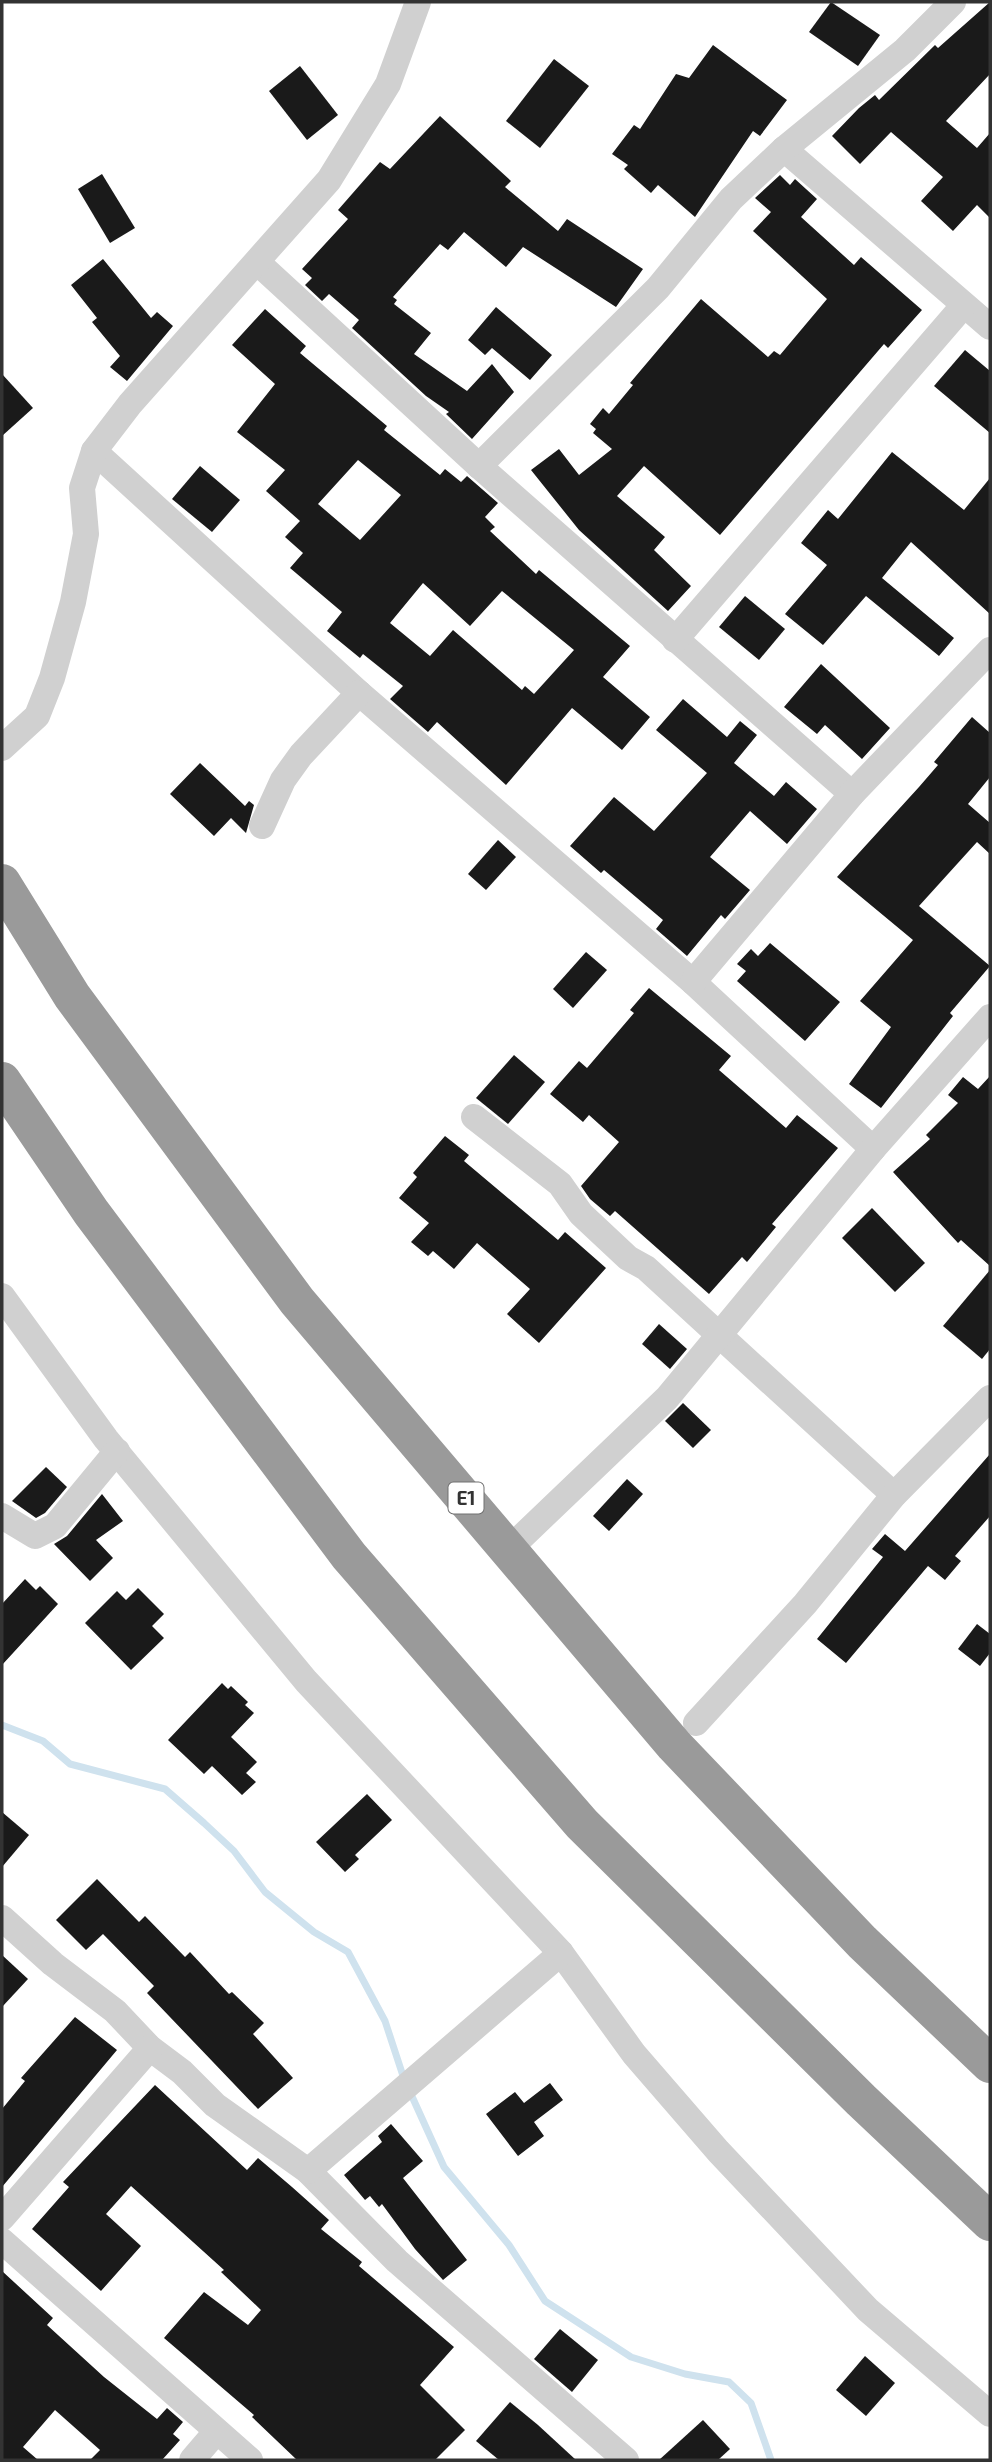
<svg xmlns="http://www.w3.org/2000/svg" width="992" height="2462" font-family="'Exo 2',sans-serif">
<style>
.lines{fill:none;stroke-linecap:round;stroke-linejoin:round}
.stream{stroke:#cfe2ee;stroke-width:7}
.building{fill:#1a1a1a;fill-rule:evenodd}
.minor{stroke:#d0d0d0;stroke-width:26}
.motorway{stroke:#9a9a9a;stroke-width:38}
.labels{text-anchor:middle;stroke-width:7;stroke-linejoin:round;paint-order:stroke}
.shield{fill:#fff;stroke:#707070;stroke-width:2}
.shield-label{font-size:19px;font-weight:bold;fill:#333}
</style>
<rect width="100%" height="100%" fill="#fff"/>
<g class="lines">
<g class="stream">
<path d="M 2,1725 L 43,1741 L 70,1764 L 165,1789 L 204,1823 L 234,1851 L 265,1892 L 314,1932 L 348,1952 L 385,2021 L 405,2082"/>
<path d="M 410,2092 L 444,2167 L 509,2245 L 545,2301 L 631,2357 L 685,2374 L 729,2382 L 751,2403 L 771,2460"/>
</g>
</g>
<g class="building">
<path d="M 831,2 L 880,35 L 858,66 L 809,32 Z"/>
<path d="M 990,2 L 990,74 L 946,121 L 977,148 L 990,133 L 990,218 L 977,205 L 953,231 L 921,201 L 943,177 L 891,132 L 860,164 L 832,136 L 859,108 L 875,95 L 879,100 L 935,45 L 938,48 Z"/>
<path d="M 713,45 L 787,100 L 760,136 L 753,131 L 695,217 L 658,185 L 651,193 L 624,169 L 628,165 L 612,154 L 634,125 L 640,129 L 676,74 L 689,78 Z"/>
<path d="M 554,59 L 589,86 L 540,148 L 506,121 Z"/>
<path d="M 300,66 L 338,115 L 307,140 L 269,91 Z"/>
<path d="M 440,116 L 511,181 L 505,187 L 558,231 L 567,219 L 643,269 L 616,307 L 523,247 L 506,267 L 464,232 L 448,250 L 440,244 L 393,297 L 397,300 L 394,304 L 431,333 L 414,354 L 467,391 L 492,364 L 514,392 L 472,439 L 446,414 L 449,412 L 426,396 L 352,328 L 359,320 L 329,294 L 322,301 L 305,285 L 312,278 L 302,269 L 348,219 L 338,210 L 380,162 L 390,169 Z"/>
<path d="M 102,174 L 135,228 L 110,243 L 78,189 Z"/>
<path d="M 780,175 L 790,185 L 795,179 L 817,199 L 801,217 L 854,265 L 861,257 L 922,310 L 888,348 L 884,344 L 720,535 L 644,466 L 617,496 L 665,537 L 654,550 L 691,586 L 668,611 L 579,530 L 531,470 L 559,449 L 579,475 L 612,449 L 593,433 L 596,429 L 590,424 L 603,408 L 609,414 L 633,385 L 630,383 L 701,299 L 768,357 L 774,351 L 780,355 L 827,299 L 753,231 L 771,212 L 755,198 Z"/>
<path d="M 103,259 L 151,318 L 157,312 L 173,326 L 127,381 L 110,367 L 120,356 L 92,322 L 97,318 L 71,285 Z"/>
<path d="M 496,307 L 552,355 L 530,380 L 492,348 L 485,355 L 468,340 Z"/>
<path d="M 265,309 L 306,346 L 300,353 L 387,426 L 384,430 L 440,475 L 445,469 L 461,482 L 467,476 L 498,503 L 485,517 L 495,527 L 490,531 L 536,574 L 539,570 L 630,646 L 603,677 L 650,717 L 622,750 L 572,708 L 506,785 L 437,722 L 428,732 L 390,699 L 403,686 L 363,654 L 360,658 L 327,631 L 342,612 L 290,568 L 303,553 L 285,537 L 300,521 L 266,491 L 285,470 L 237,432 L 275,384 L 232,345 ZM 358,460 L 401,495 L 360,540 L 318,504 ZM 423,583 L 470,626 L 502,591 L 574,650 L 534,694 L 525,686 L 522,690 L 453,630 L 430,656 L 390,623 Z"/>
<path d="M 965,350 L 990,371 L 990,433 L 934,386 Z"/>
<path d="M 2,374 L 33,408 L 2,436 Z"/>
<path d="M 892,452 L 964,510 L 990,478 L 990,614 L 911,542 L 882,578 L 954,638 L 939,656 L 866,596 L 823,645 L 785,614 L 827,565 L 801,543 L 828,510 L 838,519 Z"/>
<path d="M 200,466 L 240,500 L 212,532 L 172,499 Z"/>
<path d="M 745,596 L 785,629 L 759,660 L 719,627 Z"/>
<path d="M 821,664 L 890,728 L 862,759 L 825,725 L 817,734 L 784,707 Z"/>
<path d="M 683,699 L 727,737 L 740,721 L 757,735 L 734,763 L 774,796 L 786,782 L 817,809 L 787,844 L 750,811 L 710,857 L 750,890 L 725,919 L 721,915 L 687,956 L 656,929 L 663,920 L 604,870 L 601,873 L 570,846 L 614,797 L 654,831 L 707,773 L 656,730 Z"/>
<path d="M 972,717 L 990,733 L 990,777 L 968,804 L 990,823 L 990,854 L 977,842 L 919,906 L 990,966 L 950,1013 L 953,1016 L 881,1108 L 849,1084 L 891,1027 L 860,1001 L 913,940 L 837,877 L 919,787 L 938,765 L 934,762 Z"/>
<path d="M 200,763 L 245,806 L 249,801 L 254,805 L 246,833 L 231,818 L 214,836 L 170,794 Z"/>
<path d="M 498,840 L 516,857 L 486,890 L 468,874 Z"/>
<path d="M 770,943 L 840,1002 L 805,1041 L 737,981 L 746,971 L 737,964 L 751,949 L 758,956 Z"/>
<path d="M 586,952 L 607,970 L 573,1008 L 553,989 Z"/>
<path d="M 649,988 L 731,1056 L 719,1070 L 786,1128 L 797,1115 L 838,1148 L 772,1224 L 776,1227 L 747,1262 L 742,1257 L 709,1294 L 615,1211 L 610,1216 L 590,1199 L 581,1186 L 619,1142 L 589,1115 L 583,1122 L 550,1094 L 579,1061 L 587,1068 L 634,1013 L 630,1010 Z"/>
<path d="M 514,1055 L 545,1082 L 508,1124 L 476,1098 Z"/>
<path d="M 990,1076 L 990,1266 L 961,1240 L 958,1243 L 893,1172 L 930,1139 L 926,1135 L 958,1103 L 948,1095 L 963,1077 L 978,1089 Z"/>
<path d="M 445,1136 L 469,1155 L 464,1161 L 558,1240 L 565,1232 L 606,1268 L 539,1343 L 507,1314 L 530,1289 L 477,1243 L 454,1269 L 433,1251 L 428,1256 L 411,1242 L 429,1223 L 399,1198 L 417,1177 L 413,1173 Z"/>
<path d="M 872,1208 L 925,1263 L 895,1292 L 842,1238 Z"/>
<path d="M 990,1270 L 990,1349 L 982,1359 L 943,1326 Z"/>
<path d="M 659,1324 L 687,1349 L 670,1369 L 642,1344 Z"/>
<path d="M 683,1403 L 711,1430 L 693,1448 L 665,1421 Z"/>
<path d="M 990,1454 L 990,1516 L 955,1556 L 961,1561 L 945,1580 L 928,1566 L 846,1663 L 817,1639 L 883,1557 L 872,1549 L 885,1534 L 905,1551 Z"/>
<path d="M 46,1467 L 67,1487 L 45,1513 L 36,1518 L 12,1501 Z"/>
<path d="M 627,1479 L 643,1494 L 609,1531 L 593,1516 Z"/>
<path d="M 102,1494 L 123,1521 L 96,1540 L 113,1558 L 90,1581 L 54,1544 L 67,1536 Z"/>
<path d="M 25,1579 L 36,1590 L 40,1586 L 58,1604 L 2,1665 L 2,1604 Z"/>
<path d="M 138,1588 L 164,1614 L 152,1626 L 164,1638 L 131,1670 L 85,1623 L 117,1591 L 126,1600 Z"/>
<path d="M 977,1624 L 990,1634 L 990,1653 L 980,1666 L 958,1649 Z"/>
<path d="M 222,1683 L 228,1689 L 231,1686 L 248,1702 L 245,1705 L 254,1713 L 231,1737 L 257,1762 L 246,1773 L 256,1782 L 242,1795 L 212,1766 L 204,1774 L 168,1740 Z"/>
<path d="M 367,1794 L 392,1820 L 355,1855 L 359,1859 L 345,1872 L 316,1842 Z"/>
<path d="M 2,1812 L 29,1835 L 2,1867 Z"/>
<path d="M 97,1879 L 139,1922 L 145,1916 L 185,1957 L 190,1952 L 229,1994 L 232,1992 L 264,2023 L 253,2034 L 293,2078 L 258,2109 L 147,1993 L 154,1986 L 103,1934 L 86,1950 L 56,1920 Z"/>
<path d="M 2,1955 L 28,1979 L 2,2007 Z"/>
<path d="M 75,2017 L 117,2050 L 2,2187 L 2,2109 L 25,2081 L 21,2078 Z"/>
<path d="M 550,2083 L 563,2100 L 534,2122 L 544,2136 L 518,2156 L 486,2114 L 515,2092 L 524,2103 Z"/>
<path d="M 155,2085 L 247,2170 L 258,2158 L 292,2187 L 329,2220 L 321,2229 L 362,2262 L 359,2266 L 454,2347 L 420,2385 L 465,2430 L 435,2460 L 297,2460 L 252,2417 L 254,2415 L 164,2338 L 204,2292 L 248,2325 L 261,2310 L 221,2272 L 224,2270 L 131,2186 L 106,2214 L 141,2246 L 101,2291 L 32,2229 L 69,2187 L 63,2182 Z"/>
<path d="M 391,2124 L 423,2161 L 403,2178 L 467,2260 L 443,2280 L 415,2249 L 382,2204 L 379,2207 L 370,2196 L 365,2200 L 344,2175 L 382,2142 L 378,2136 Z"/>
<path d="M 2,2271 L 53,2318 L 47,2325 L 104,2377 L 157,2419 L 167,2408 L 183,2422 L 173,2434 L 180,2440 L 162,2460 L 90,2460 L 100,2450 L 55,2410 L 23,2447 L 38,2460 L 2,2460 Z"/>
<path d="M 560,2329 L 598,2360 L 572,2392 L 534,2359 Z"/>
<path d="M 865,2356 L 895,2383 L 866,2416 L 836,2390 Z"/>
<path d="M 510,2402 L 538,2425 L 576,2460 L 499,2460 L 476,2441 Z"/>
<path d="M 703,2420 L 730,2449 L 718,2460 L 659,2460 Z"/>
</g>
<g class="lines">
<g class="minor">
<path d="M 784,149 L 990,327"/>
<path d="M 257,262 L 479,466 L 852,794"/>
<path d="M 94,451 L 359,693 L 693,982 L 873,1149"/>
<path d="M 479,466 L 658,288 L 731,199 L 784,149 L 905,50 L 953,2"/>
<path d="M 675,640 L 964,305"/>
<path d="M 2,748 L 37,716 L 52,678 L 73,602 L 86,534 L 82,488 L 94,451 L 130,404 L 329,180 L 388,84 L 418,2"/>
<path d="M 262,826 L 283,780 L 301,755 L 359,693"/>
<path d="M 693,982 L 852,794 L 990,650"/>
<path d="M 474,1117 L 560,1184 L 581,1214 L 628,1258 L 646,1268 L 894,1495"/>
<path d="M 2,1296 L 106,1439 L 306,1681 L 561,1953 L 634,2054 L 718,2151 L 868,2310 L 990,2414"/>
<path d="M 2,1516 L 35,1536 L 55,1526 L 117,1451"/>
<path d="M 509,1549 L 667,1398 L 873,1149 L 990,1017"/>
<path d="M 696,1723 L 805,1604 L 894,1495 L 990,1398"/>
<path d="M 2,1918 L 53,1964 L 115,2011 L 150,2048 L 182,2072 L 215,2105 L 308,2171 L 397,2261 L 626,2460"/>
<path d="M 308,2171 L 561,1953"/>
<path d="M 2,2218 L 150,2048"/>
<path d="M 2,2241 L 250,2460"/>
<path d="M 192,2460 L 216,2432"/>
</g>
<g class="motorway">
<path d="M 2,883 L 72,996 L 297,1301 L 674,1745 L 862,1942 L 990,2064"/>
<path d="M 2,1081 L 91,1212 L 349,1556 L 582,1824 L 861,2100 L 990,2222"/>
</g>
</g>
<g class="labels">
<rect class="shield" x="448.5" y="1482.5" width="35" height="31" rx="5"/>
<g class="shield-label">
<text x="466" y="1505">E1</text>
</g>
</g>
<rect width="992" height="2462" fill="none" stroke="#333333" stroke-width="7"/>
</svg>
